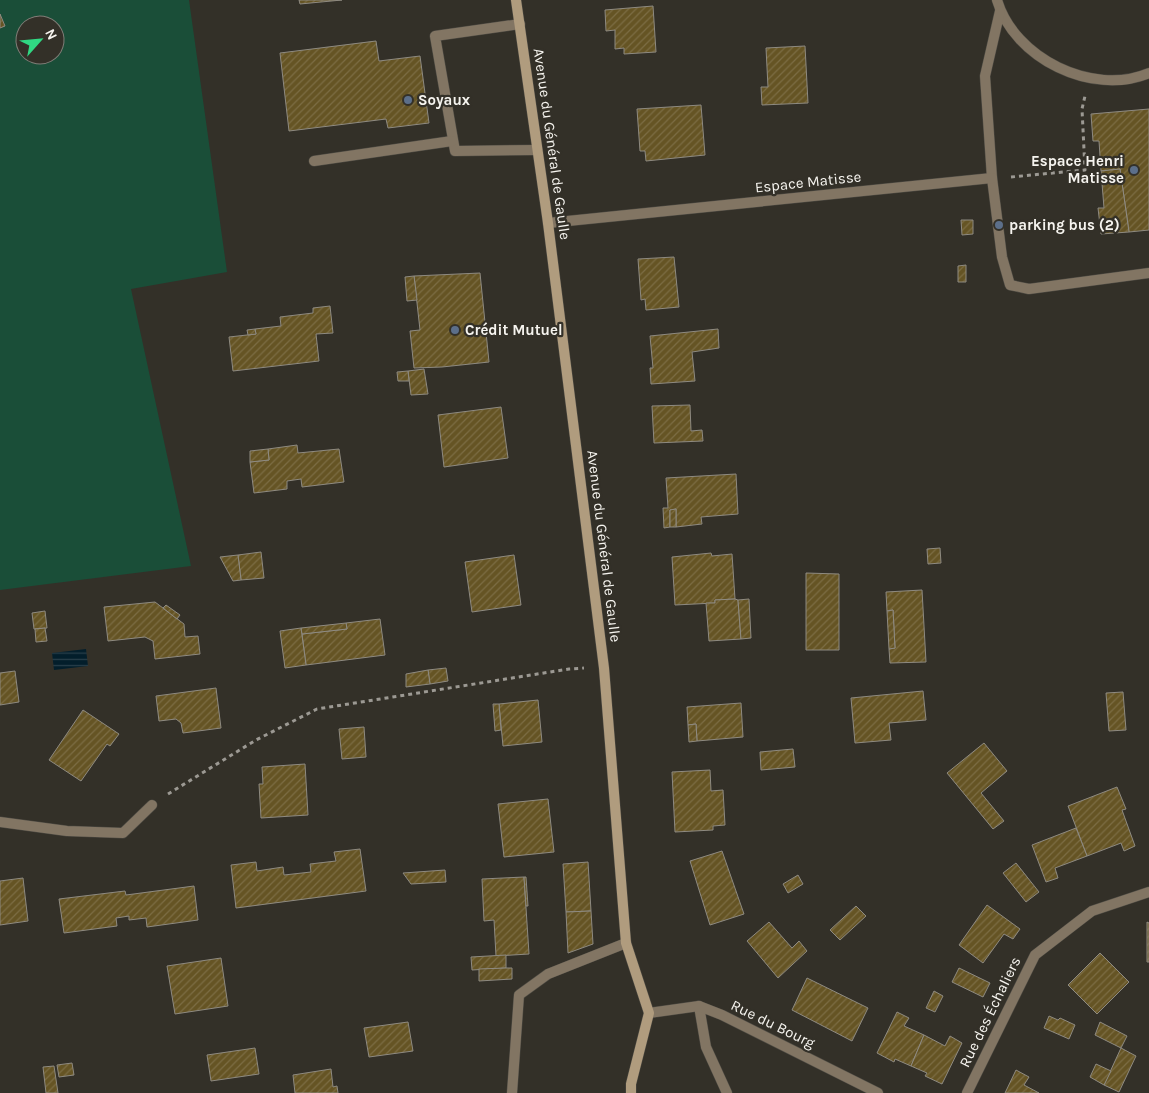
<svg xmlns="http://www.w3.org/2000/svg" width="1149" height="1093" font-family="Karla,sans-serif">
<style>
.pitch{fill:#1a4e38;fill-rule:evenodd}
.water{fill:url(#water-rules)}
.building{fill:url(#building-hatch);stroke:#8e8a81}
.lines{fill:none;stroke-linecap:round;stroke-linejoin:round}
.service-casing{stroke:#4e4b44;stroke-width:11}
.minor-casing{stroke:#4e4b44;stroke-width:11}
.tertiary-casing{stroke:#4e4b44;stroke-width:11}
.secondary-casing{stroke:#4e4b44;stroke-width:11}
.path{stroke:#9c9993;stroke-width:3;stroke-dasharray:4 4;stroke-linecap:butt}
.service{stroke:#827563;stroke-width:10}
.minor{stroke:#827563;stroke-width:10}
.tertiary{stroke:#827563;stroke-width:10}
.secondary{stroke:#b09c7e;stroke-width:10}
.service-dot{fill:#5c6f8a;stroke:#333028;stroke-width:2}
.labels{text-anchor:middle;stroke-width:4.5;stroke-linejoin:round;paint-order:stroke}
.poi-label{font-size:15px;font-weight:bold;fill:#f6f4ef;stroke:#333028;text-anchor:start}
.street-label{font-size:15px;fill:#f6f4ef;stroke:#333028}
</style>
<defs>
<pattern id="water-rules" width="6" height="5" patternUnits="userSpaceOnUse" patternTransform="scale(1.25)"><rect width="6" height="5" fill="#031e2b"/><path d="M0 2.5h6" fill="none" stroke="#283f4a"/></pattern>
<pattern id="building-hatch" width="6" height="6" patternUnits="userSpaceOnUse" patternTransform="scale(1.25)"><rect width="6" height="6" fill="#655424"/><path d="M-1 1l2-2M0 6l6-6M5 7l2-2" fill="none" stroke="#7c6d44"/></pattern>
</defs>
<rect width="100%" height="100%" fill="#333028"/>
<path class="pitch" d="M 0,0 L 189,0 L 227,272 L 131,289 L 191,566 L 0,590 ZM 25,25 L 55,25 L 55,55 L 25,55 Z"/>
<path class="water" d="M 86,649 L 88,666 L 54,670 L 52,653 Z"/>
<g class="building">
<path d="M 299,0 L 342,0 L 300,4 Z"/>
<path d="M 653,6 L 656,52 L 624,54 L 624,48 L 615,49 L 615,30 L 606,31 L 605,10 Z"/>
<path d="M 0,14 L 5,26 L 0,28 Z"/>
<path d="M 376,41 L 379,61 L 420,56 L 429,123 L 388,128 L 386,119 L 289,131 L 280,53 Z"/>
<path d="M 805,46 L 808,103 L 762,105 L 761,87 L 768,87 L 766,48 Z"/>
<path d="M 701,105 L 705,155 L 646,161 L 645,151 L 640,151 L 637,109 Z"/>
<path d="M 1149,109 L 1149,230 L 1129,232 L 1120,169 L 1101,171 L 1099,141 L 1093,141 L 1091,114 Z"/>
<path d="M 1120,169 L 1129,232 L 1101,234 L 1098,208 L 1104,208 L 1101,171 Z"/>
<path d="M 961,220 L 973,220 L 973,234 L 962,235 Z"/>
<path d="M 674,257 L 679,307 L 646,310 L 645,299 L 641,300 L 638,259 Z"/>
<path d="M 966,265 L 966,282 L 958,282 L 958,266 Z"/>
<path d="M 480,273 L 489,362 L 442,367 L 414,368 L 410,331 L 420,330 L 414,276 Z"/>
<path d="M 414,276 L 417,300 L 407,301 L 405,277 Z"/>
<path d="M 330,306 L 333,333 L 316,334 L 319,361 L 233,371 L 229,337 L 256,334 L 255,329 L 281,326 L 280,317 L 313,313 L 313,308 Z"/>
<path d="M 255,329 L 256,334 L 248,335 L 247,330 Z"/>
<path d="M 718,329 L 719,348 L 692,352 L 695,381 L 651,384 L 650,368 L 653,368 L 650,336 Z"/>
<path d="M 424,369 L 428,394 L 411,395 L 408,371 Z"/>
<path d="M 408,371 L 409,381 L 398,381 L 397,372 Z"/>
<path d="M 690,405 L 691,431 L 702,430 L 703,441 L 654,443 L 652,406 Z"/>
<path d="M 501,407 L 508,458 L 444,467 L 438,415 Z"/>
<path d="M 297,445 L 298,453 L 339,449 L 344,482 L 302,487 L 301,479 L 287,481 L 287,489 L 254,493 L 250,462 L 269,460 L 268,449 Z"/>
<path d="M 268,449 L 269,460 L 250,462 L 250,451 Z"/>
<path d="M 736,474 L 738,514 L 701,517 L 702,524 L 676,527 L 676,509 L 670,510 L 670,527 L 664,528 L 663,508 L 668,508 L 666,478 Z"/>
<path d="M 676,509 L 676,527 L 670,527 L 670,510 Z"/>
<path d="M 940,548 L 941,563 L 928,564 L 927,549 Z"/>
<path d="M 261,552 L 264,578 L 241,580 L 238,555 Z"/>
<path d="M 711,553 L 712,556 L 732,554 L 735,599 L 715,600 L 715,603 L 675,605 L 672,557 Z"/>
<path d="M 238,555 L 241,580 L 233,581 L 220,557 Z"/>
<path d="M 514,555 L 521,605 L 472,612 L 465,562 Z"/>
<path d="M 806,573 L 839,574 L 839,650 L 806,650 Z"/>
<path d="M 922,590 L 926,662 L 890,663 L 889,649 L 895,648 L 893,610 L 887,611 L 886,592 Z"/>
<path d="M 735,599 L 738,600 L 741,639 L 709,641 L 706,603 L 715,603 L 715,600 Z"/>
<path d="M 749,599 L 751,638 L 741,639 L 738,600 Z"/>
<path d="M 155,602 L 184,624 L 185,637 L 198,636 L 200,654 L 155,659 L 153,641 L 145,637 L 108,641 L 104,607 Z"/>
<path d="M 166,605 L 180,615 L 177,619 L 163,608 Z"/>
<path d="M 893,610 L 895,648 L 889,649 L 887,611 Z"/>
<path d="M 45,611 L 47,628 L 34,629 L 32,613 Z"/>
<path d="M 380,619 L 385,655 L 306,665 L 302,634 L 347,629 L 346,623 Z"/>
<path d="M 346,623 L 347,629 L 302,634 L 301,628 Z"/>
<path d="M 45,628 L 47,641 L 36,642 L 35,629 Z"/>
<path d="M 301,628 L 306,665 L 285,668 L 280,631 Z"/>
<path d="M 446,668 L 448,681 L 430,684 L 428,670 Z"/>
<path d="M 428,670 L 430,684 L 406,687 L 406,674 Z"/>
<path d="M 15,671 L 19,702 L 0,705 L 0,673 Z"/>
<path d="M 216,688 L 221,728 L 183,733 L 181,723 L 176,719 L 159,721 L 156,696 Z"/>
<path d="M 923,691 L 926,720 L 889,723 L 891,740 L 855,743 L 851,698 Z"/>
<path d="M 1123,692 L 1126,730 L 1109,731 L 1106,693 Z"/>
<path d="M 538,700 L 542,742 L 503,746 L 499,704 Z"/>
<path d="M 741,703 L 743,737 L 697,741 L 696,724 L 688,725 L 687,707 Z"/>
<path d="M 493,704 L 499,704 L 501,730 L 495,731 Z"/>
<path d="M 83,710 L 119,734 L 110,746 L 107,744 L 81,781 L 49,760 Z"/>
<path d="M 696,724 L 697,741 L 689,742 L 688,725 Z"/>
<path d="M 364,727 L 366,757 L 342,759 L 339,729 Z"/>
<path d="M 984,743 L 1007,771 L 981,793 L 1004,821 L 993,829 L 947,773 Z"/>
<path d="M 793,749 L 795,767 L 761,770 L 760,752 Z"/>
<path d="M 305,764 L 308,815 L 261,818 L 259,784 L 263,784 L 262,767 Z"/>
<path d="M 710,770 L 711,791 L 723,790 L 725,825 L 713,826 L 713,830 L 675,832 L 672,772 Z"/>
<path d="M 1117,787 L 1126,809 L 1122,810 L 1135,846 L 1124,851 L 1121,843 L 1087,856 L 1068,806 Z"/>
<path d="M 548,799 L 554,852 L 504,857 L 498,804 Z"/>
<path d="M 1076,828 L 1087,856 L 1055,868 L 1058,878 L 1046,882 L 1032,845 Z"/>
<path d="M 360,849 L 366,891 L 236,908 L 231,865 L 256,862 L 257,871 L 283,867 L 284,875 L 311,872 L 310,864 L 336,861 L 334,852 Z"/>
<path d="M 722,851 L 744,914 L 710,925 L 690,861 Z"/>
<path d="M 588,862 L 591,911 L 566,912 L 563,864 Z"/>
<path d="M 1016,863 L 1039,892 L 1026,902 L 1003,873 Z"/>
<path d="M 445,870 L 446,882 L 411,884 L 403,873 Z"/>
<path d="M 798,875 L 803,884 L 788,893 L 783,884 Z"/>
<path d="M 524,877 L 529,954 L 496,956 L 494,920 L 484,921 L 482,879 Z"/>
<path d="M 524,877 L 526,877 L 528,906 L 526,906 Z"/>
<path d="M 23,878 L 28,921 L 0,925 L 0,881 Z"/>
<path d="M 194,886 L 198,920 L 147,927 L 146,918 L 129,920 L 129,916 L 116,918 L 117,926 L 64,933 L 59,899 L 125,891 L 126,895 Z"/>
<path d="M 987,905 L 1020,929 L 1013,939 L 1004,934 L 983,963 L 959,945 Z"/>
<path d="M 856,906 L 866,916 L 840,940 L 830,930 Z"/>
<path d="M 591,911 L 593,944 L 568,953 L 566,912 Z"/>
<path d="M 769,922 L 792,948 L 799,941 L 807,951 L 778,978 L 747,941 Z"/>
<path d="M 1147,922 L 1149,923 L 1149,962 L 1147,962 Z"/>
<path d="M 1100,953 L 1129,982 L 1097,1014 L 1068,985 Z"/>
<path d="M 506,955 L 506,968 L 472,970 L 471,957 Z"/>
<path d="M 221,958 L 228,1006 L 175,1014 L 167,966 Z"/>
<path d="M 506,968 L 512,968 L 512,979 L 479,981 L 479,969 Z"/>
<path d="M 959,968 L 990,983 L 983,997 L 952,982 Z"/>
<path d="M 807,978 L 868,1008 L 852,1041 L 792,1010 Z"/>
<path d="M 934,991 L 943,996 L 935,1012 L 926,1008 Z"/>
<path d="M 897,1012 L 909,1018 L 904,1026 L 924,1035 L 911,1066 L 895,1059 L 894,1062 L 877,1053 Z"/>
<path d="M 1049,1016 L 1058,1020 L 1060,1018 L 1075,1025 L 1069,1039 L 1044,1028 Z"/>
<path d="M 408,1022 L 413,1051 L 369,1057 L 364,1028 Z"/>
<path d="M 1100,1022 L 1127,1036 L 1121,1048 L 1095,1035 Z"/>
<path d="M 924,1035 L 945,1046 L 950,1036 L 962,1043 L 942,1084 L 925,1076 L 927,1073 L 911,1066 Z"/>
<path d="M 255,1048 L 259,1074 L 211,1081 L 207,1055 Z"/>
<path d="M 1121,1048 L 1136,1056 L 1119,1092 L 1104,1085 Z"/>
<path d="M 72,1063 L 74,1075 L 59,1077 L 57,1065 Z"/>
<path d="M 1096,1064 L 1111,1071 L 1104,1085 L 1090,1077 Z"/>
<path d="M 54,1066 L 58,1093 L 46,1093 L 43,1067 Z"/>
<path d="M 331,1069 L 333,1087 L 337,1086 L 338,1093 L 295,1093 L 293,1075 Z"/>
<path d="M 1016,1070 L 1029,1077 L 1024,1085 L 1039,1093 L 1005,1093 Z"/>
</g>
<g class="lines">
<g class="service-casing">
<g id="service">
<path d="M 997,0 C 1014,58 1092,97 1149,73"/>
<path d="M 1000,11 L 985,76 L 992,178 L 1002,257 L 1010,285 L 1029,289 L 1149,273"/>
<path d="M 520,24 L 435,36 L 455,151 L 537,150"/>
<path d="M 314,161 L 452,141"/>
<path d="M 548,223 L 992,178"/>
</g>
</g>
<g class="minor-casing">
<g id="minor">
<path d="M 0,822 L 67,831 L 123,833 L 152,805"/>
<path d="M 699,1006 L 706,1047 L 727,1093"/>
<path d="M 512,1093 L 519,995 L 548,974 L 626,943"/>
<path d="M 967,1093 L 1035,955 L 1092,911 L 1149,892"/>
</g>
</g>
<g class="tertiary-casing">
<path id="tertiary" d="M 649,1013 L 699,1006 L 722,1015 L 878,1093"/>
</g>
<g class="secondary-casing">
<path id="secondary" d="M 516,0 L 548,223 L 604,668 L 626,943 L 649,1013 L 631,1084 L 631,1093"/>
</g>
<g class="path">
<path d="M 1011,177 L 1085,170 L 1082,109 L 1085,96"/>
<path d="M 168,794 L 256,740 L 317,709 L 569,669 L 584,668"/>
</g>
<use href="#service" class="service"/>
<use href="#minor" class="minor"/>
<use href="#tertiary" class="tertiary"/>
<use href="#secondary" class="secondary"/>
</g>
<g class="service-dot">
<circle cx="408" cy="100" r="5"/>
<circle cx="1134" cy="170" r="5"/>
<circle cx="999" cy="225" r="5"/>
<circle cx="455" cy="330" r="5"/>
</g>
<g class="labels">
<g class="poi-label">
<text x="418" y="105">Soyaux</text>
<text x="1124" y="166" text-anchor="end">Espace Henri<tspan x="1124" dy="17">Matisse</tspan></text>
<text x="1009" y="230">parking bus (2)</text>
<text x="465" y="335">Crédit Mutuel</text>
</g>
<g class="street-label">
<text transform="translate(552 144) rotate(82)" y="5">Avenue du Général de Gaulle</text>
<text transform="translate(808 182) rotate(-6)" y="5">Espace Matisse</text>
<text transform="translate(604 546) rotate(83)" y="5">Avenue du Général de Gaulle</text>
<text transform="translate(990 1012) rotate(-64)" y="5">Rue des Échaliers</text>
<text transform="translate(773 1024) rotate(26)" y="5">Rue du Bourg</text>
</g>
</g>
<g transform="translate(40 40) rotate(63)"><circle r="24" fill="#333028" stroke="#817e78"/>
<path d="M0-4L9 19L0 12L-9 19Z" fill="#30d883"/>
<text y="-8" font-size="14" font-weight="bold" text-anchor="middle" fill="#f6f4ef">N</text>
</g>
</svg>
